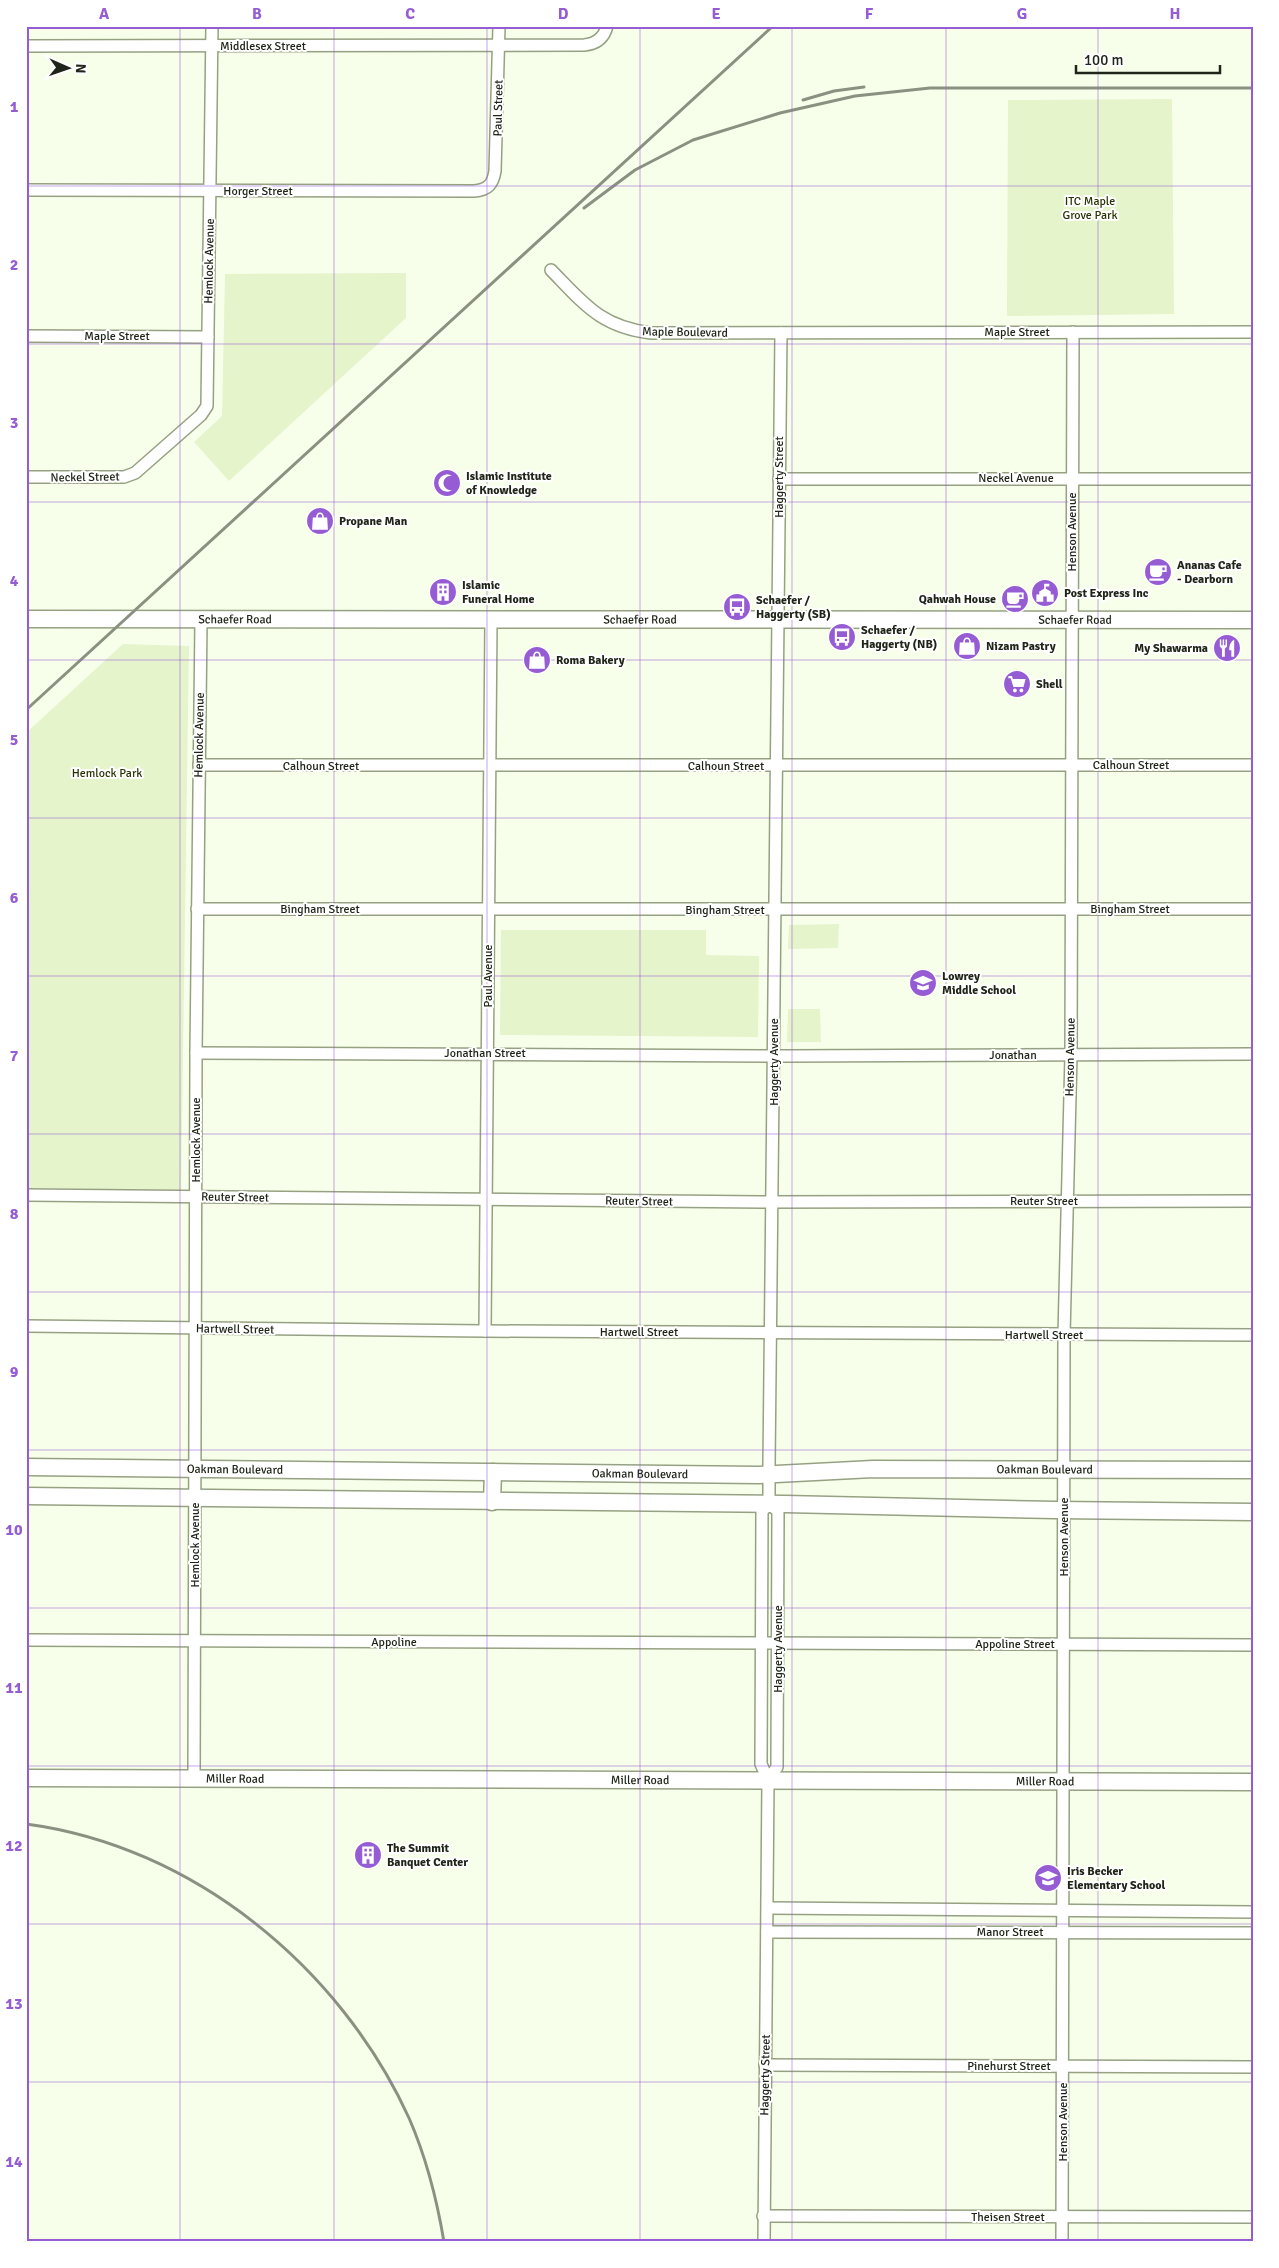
<svg xmlns="http://www.w3.org/2000/svg" width="1279" height="2268" font-family="Signika,sans-serif">
<style>
.green{fill:#e5f4cb}
.lines{fill:none;stroke-linecap:round;stroke-linejoin:round}
.street-casing{stroke:#96a182;stroke-width:14}
.secondary-casing{stroke:#96a182;stroke-width:19}
.street{stroke:#fff;stroke-width:11}
.secondary{stroke:#fff;stroke-width:16}
.rail{stroke:#8b9181;stroke-width:3}
.grid{fill:none;stroke:#965cd4;stroke-width:1;stroke-opacity:0.55}
.labels{text-anchor:middle;stroke-width:4;stroke-linejoin:round;paint-order:stroke}
.street-label{font-size:12px;fill:#202519;stroke:#fff}
.park-label{font-size:12px;fill:#283405;stroke:#fff}
.poi-label{font-size:12px;font-weight:bold;fill:#202519;stroke:#fff;text-anchor:start}
.neatline{fill:none;stroke:#965cd4;stroke-width:2}
.grid-label{font-size:16px;text-anchor:middle;font-weight:bold;fill:#965cd4}
</style>
<rect width="100%" height="100%" fill="#f7ffeb"/>
<g class="green">
<path d="M 1172,99 L 1174,314 L 1007,316 L 1008,100 Z"/>
<path d="M 406,273 L 406,318 L 229,481 L 194,442 L 222,416 L 225,274 Z"/>
<path d="M 123,644 L 189,646 L 181,1190 L 26,1188 L 26,733 Z"/>
<path d="M 839,924 L 838,948 L 788,949 L 789,925 Z"/>
<path d="M 501,930 L 706,930 L 706,955 L 759,956 L 758,1037 L 500,1035 Z"/>
<path d="M 788,1009 L 820,1009 L 821,1042 L 787,1042 Z"/>
</g>
<g class="lines">
<g class="street-casing">
<g id="street">
<path d="M 26,46 L 584,45 C 596,44 604,38 607,26"/>
<path d="M 26,190 L 474,191 C 488,190 493,184 495,171 L 499,26"/>
<path d="M 551,270 C 584,304 601,327 651,333 L 1253,332"/>
<path d="M 26,336 L 208,337"/>
<path d="M 26,477 L 124,477 L 135,473 L 201,415 L 207,406 L 212,26"/>
<path d="M 779,479 L 1253,479"/>
<path d="M 199,765 L 1253,765"/>
<path d="M 197,909 L 1253,909"/>
<path d="M 196,1053 L 786,1056 L 1253,1054"/>
<path d="M 26,1195 L 762,1202 L 1253,1201"/>
<path d="M 26,1326 L 485,1331 L 1253,1335"/>
<path d="M 485,1331 L 491,621"/>
<path d="M 26,1640 L 1253,1645"/>
<path d="M 194,1779 L 196,1053 L 201,621"/>
<path d="M 768,1780 L 777,1767 L 778,1511 L 769,1504"/>
<path d="M 768,1908 L 1253,1912"/>
<path d="M 767,1932 L 1253,1933"/>
<path d="M 765,2065 L 1253,2067"/>
<path d="M 763,2216 L 1253,2217"/>
<path d="M 764,2242 L 768,1780 L 761,1764 L 762,1511 L 769,1504 L 769,1465 L 781,333"/>
<path d="M 1062,2242 L 1064,1335 L 1071,1055 L 1073,332"/>
</g>
</g>
<g class="secondary-casing">
<g id="secondary">
<path id="s1" d="M 26,619 L 1253,620"/>
<path id="s2" d="M 26,1467 L 759,1475 L 873,1469 L 1253,1470"/>
<path d="M 26,1496 L 785,1504 L 1055,1510 L 1253,1512"/>
<path d="M 492,1502 L 493,1472"/>
<path id="s3" d="M 26,1778 L 1253,1782"/>
</g>
</g>
<use href="#street" class="street"/>
<use href="#secondary" class="secondary"/>
<g class="rail">
<path d="M 803,100 L 834,91 L 864,87"/>
<path d="M 584,208 L 635,170 L 693,140 L 780,113 L 855,96 L 930,88 L 1253,88"/>
<path d="M 26,710 L 773,26"/>
<path d="M 26,1824 C 193,1846 340,1967 409,2118 C 426,2157 437,2200 444,2242"/>
</g>
</g>
<path class="grid" d="M 180,26 L 180,2242M 334,26 L 334,2242M 487,26 L 487,2242M 640,26 L 640,2242M 792,26 L 792,2242M 946,26 L 946,2242M 1098,26 L 1098,2242M 26,186 L 1253,186M 26,344 L 1253,344M 26,502 L 1253,502M 26,660 L 1253,660M 26,818 L 1253,818M 26,976 L 1253,976M 26,1134 L 1253,1134M 26,1292 L 1253,1292M 26,1450 L 1253,1450M 26,1608 L 1253,1608M 26,1766 L 1253,1766M 26,1924 L 1253,1924M 26,2082 L 1253,2082"/>
<defs>
<g id="mosque-disc" transform="scale(1.4375)"><circle r="9.5" fill="#965cd4" stroke="#fff"/><path d="M3.5-4.9A6 6 0 1 0 3.5 4.9A5 5 0 1 1 3.5-4.9Z" fill="#fff"/></g>
<g id="shop-disc" transform="scale(1.4375)"><circle r="9.5" fill="#965cd4" stroke="#fff"/><path d="M-5-2.5h2.3a2.7 3.5 0 0 1 5.4 0H5L5.5 6h-11ZM-1.5-2.5h3a1.5 2.3 0 0 0-3 0Z" fill="#fff"/></g>
<g id="cafe-disc" transform="scale(1.4375)"><circle r="9.5" fill="#965cd4" stroke="#fff"/><path d="M-5.5-4.5H6V0H3Q3 3.5 0 3.5H-2.5Q-5.5 3.5-5.5 0ZM3-3.2v2h1.7v-2ZM-6 4.5H4V6H-6Z" fill="#fff"/></g>
<g id="building-disc" transform="scale(1.4375)"><circle r="9.5" fill="#965cd4" stroke="#fff"/><path d="M-4-6H4V6H1V3H-1V6H-4ZM-2.5-4.3h1.7v1.8h-1.7ZM.8-4.3h1.7v1.8H.8ZM-2.5-1h1.7V.8h-1.7ZM.8-1h1.7V.8H.8Z" fill="#fff"/></g>
<g id="civic-disc" transform="scale(1.4375)"><circle r="9.5" fill="#965cd4" stroke="#fff"/><path d="M-.6-6.5H3V-4.5H.6V-3L4-1V1h2V6H-6V1h2V-1L-.6-3ZM-1.2 2.5V6h2.4V2.5Z" fill="#fff"/></g>
<g id="bus-disc" transform="scale(1.4375)"><circle r="9.5" fill="#965cd4" stroke="#fff"/><path d="M-5-6H5V4H4V6H2V4H-2V6H-4V4H-5ZM-3.5-4V0h7V-4ZM-3.5 1.2v1.5H-2V1.2ZM2 1.2v1.5H3.5V1.2Z" fill="#fff"/></g>
<g id="restaurant-disc" transform="scale(1.4375)"><circle r="9.5" fill="#965cd4" stroke="#fff"/><path d="M-5-6h1v4h1v-4h1v4h1v-4h1v5L-1.5 .5V6h-2V.5L-5-1ZM5-6V6H3V1.5H1.5Q1.5-4 5-6Z" fill="#fff"/></g>
<g id="supermarket-disc" transform="scale(1.4375)"><circle r="9.5" fill="#965cd4" stroke="#fff"/><path d="M-6-5.5h2.5l.6 2H6L4.5 2H-2.5L-4.4-4H-6ZM-1.5 3.2a1.3 1.3 0 1 0 .1 0ZM3 3.2a1.3 1.3 0 1 0 .1 0Z" fill="#fff"/></g>
<g id="school-disc" transform="scale(1.4375)"><circle r="9.5" fill="#965cd4" stroke="#fff"/><path d="M0-5L7-2L0 1L-7-2ZM-4 1L0 2.5L4 1V4Q0 6-4 4Z" fill="#fff"/></g>
</defs>
<g fill-rule="evenodd">
<use href="#mosque-disc" x="447" y="483"/>
<use href="#shop-disc" x="320" y="521"/>
<use href="#cafe-disc" x="1158" y="572"/>
<use href="#building-disc" x="443" y="592"/>
<use href="#civic-disc" x="1045" y="593"/>
<use href="#cafe-disc" x="1015" y="599"/>
<use href="#bus-disc" x="737" y="607"/>
<use href="#bus-disc" x="842" y="637"/>
<use href="#shop-disc" x="967" y="646"/>
<use href="#restaurant-disc" x="1227" y="648"/>
<use href="#shop-disc" x="537" y="660"/>
<use href="#supermarket-disc" x="1017" y="684"/>
<use href="#school-disc" x="923" y="983"/>
<use href="#building-disc" x="368" y="1855"/>
<use href="#school-disc" x="1048" y="1878"/>
</g>
<g class="labels">
<g class="street-label">
<text x="263" y="50">Middlesex Street</text>
<text transform="translate(498 108) rotate(-89)" y="4">Paul Street</text>
<text x="258" y="195">Horger Street</text>
<text transform="translate(209 261) rotate(-89)" y="4">Hemlock Avenue</text>
<text transform="translate(685 332) rotate(1)" y="4">Maple Boulevard</text>
<text x="1017" y="336">Maple Street</text>
<text x="117" y="340">Maple Street</text>
<text transform="translate(85 477) rotate(-1)" y="4">Neckel Street</text>
<text transform="translate(779 477) rotate(-90)" y="4">Haggerty Street</text>
<text x="1016" y="482">Neckel Avenue</text>
<text transform="translate(1072 532) rotate(-90)" y="4">Henson Avenue</text>
<text dy="4" stroke="none"><textPath href="#s1" startOffset="209">Schaefer Road</textPath></text>
<text dy="4" stroke="none"><textPath href="#s1" startOffset="614">Schaefer Road</textPath></text>
<text dy="4" stroke="none"><textPath href="#s1" startOffset="1049">Schaefer Road</textPath></text>
<text transform="translate(199 735) rotate(-89)" y="4">Hemlock Avenue</text>
<text x="1131" y="769">Calhoun Street</text>
<text x="321" y="770">Calhoun Street</text>
<text x="726" y="770">Calhoun Street</text>
<text x="320" y="913">Bingham Street</text>
<text x="1130" y="913">Bingham Street</text>
<text x="725" y="914">Bingham Street</text>
<text transform="translate(488 976) rotate(-90)" y="4">Paul Avenue</text>
<text x="485" y="1057">Jonathan Street</text>
<text x="1013" y="1059">Jonathan</text>
<text transform="translate(1070 1057) rotate(-89)" y="4">Henson Avenue</text>
<text transform="translate(774 1062) rotate(-90)" y="4">Haggerty Avenue</text>
<text transform="translate(196 1140) rotate(-90)" y="4">Hemlock Avenue</text>
<text transform="translate(235 1197) rotate(1)" y="4">Reuter Street</text>
<text transform="translate(639 1201) rotate(1)" y="4">Reuter Street</text>
<text x="1044" y="1205">Reuter Street</text>
<text transform="translate(235 1329) rotate(1)" y="4">Hartwell Street</text>
<text x="639" y="1336">Hartwell Street</text>
<text x="1044" y="1339">Hartwell Street</text>
<text dy="4" stroke="none"><textPath href="#s2" startOffset="209">Oakman Boulevard</textPath></text>
<text dy="4" stroke="none"><textPath href="#s2" startOffset="1019">Oakman Boulevard</textPath></text>
<text dy="4" stroke="none"><textPath href="#s2" startOffset="614">Oakman Boulevard</textPath></text>
<text transform="translate(1064 1537) rotate(-90)" y="4">Henson Avenue</text>
<text transform="translate(195 1545) rotate(-90)" y="4">Hemlock Avenue</text>
<text x="394" y="1646">Appoline</text>
<text x="1015" y="1648">Appoline Street</text>
<text transform="translate(778 1649) rotate(-90)" y="4">Haggerty Avenue</text>
<text dy="4" stroke="none"><textPath href="#s3" startOffset="209">Miller Road</textPath></text>
<text dy="4" stroke="none"><textPath href="#s3" startOffset="614">Miller Road</textPath></text>
<text dy="4" stroke="none"><textPath href="#s3" startOffset="1019">Miller Road</textPath></text>
<text x="1010" y="1936">Manor Street</text>
<text x="1009" y="2070">Pinehurst Street</text>
<text transform="translate(765 2075) rotate(-89)" y="4">Haggerty Street</text>
<text transform="translate(1063 2122) rotate(-90)" y="4">Henson Avenue</text>
<text x="1008" y="2221">Theisen Street</text>
</g>
<g class="park-label">
<text x="1090" y="205">ITC Maple<tspan x="1090" dy="14">Grove Park</tspan></text>
<text x="107" y="777">Hemlock Park</text>
</g>
<g class="poi-label">
<text x="466" y="480">Islamic Institute<tspan x="466" dy="14">of Knowledge</tspan></text>
<text x="339" y="525">Propane Man</text>
<text x="1177" y="569">Ananas Cafe<tspan x="1177" dy="14">- Dearborn</tspan></text>
<text x="462" y="589">Islamic<tspan x="462" dy="14">Funeral Home</tspan></text>
<text x="1064" y="597">Post Express Inc</text>
<text x="996" y="603" text-anchor="end">Qahwah House</text>
<text x="756" y="604">Schaefer /<tspan x="756" dy="14">Haggerty (SB)</tspan></text>
<text x="861" y="634">Schaefer /<tspan x="861" dy="14">Haggerty (NB)</tspan></text>
<text x="986" y="650">Nizam Pastry</text>
<text x="1208" y="652" text-anchor="end">My Shawarma</text>
<text x="556" y="664">Roma Bakery</text>
<text x="1036" y="688">Shell</text>
<text x="942" y="980">Lowrey<tspan x="942" dy="14">Middle School</tspan></text>
<text x="387" y="1852">The Summit<tspan x="387" dy="14">Banquet Center</tspan></text>
<text x="1067" y="1875">Iris Becker<tspan x="1067" dy="14">Elementary School</tspan></text>
</g>
</g>
<rect width="1279" height="2268" fill="none" stroke="#ffffff" stroke-width="55"/>
<g transform="translate(68 68) rotate(92)" stroke="#ffffff" stroke-width="4" paint-order="stroke">
<path d="M0-4L9 19L0 12L-9 19Z" fill="#202519"/>
<text y="-8" font-size="14" font-weight="bold" text-anchor="middle" fill="#202519">N</text>
</g>
<path d="M1076 65v8h144v-8" fill="none" stroke="#202519" stroke-width="2.5"/>
<text x="1084" y="65" font-size="15" fill="#202519" stroke="#ffffff" stroke-width="4" paint-order="stroke">100 m</text>
<rect x="28" y="28" width="1224" height="2212" class="neatline"/>
<g class="grid-label">
<text x="104" y="19">A</text>
<text x="257" y="19">B</text>
<text x="410" y="19">C</text>
<text x="563" y="19">D</text>
<text x="716" y="19">E</text>
<text x="869" y="19">F</text>
<text x="1022" y="19">G</text>
<text x="1175" y="19">H</text>
<text x="14" y="112">1</text>
<text x="14" y="270">2</text>
<text x="14" y="428">3</text>
<text x="14" y="586">4</text>
<text x="14" y="745">5</text>
<text x="14" y="903">6</text>
<text x="14" y="1061">7</text>
<text x="14" y="1219">8</text>
<text x="14" y="1377">9</text>
<text x="14" y="1535">10</text>
<text x="14" y="1693">11</text>
<text x="14" y="1851">12</text>
<text x="14" y="2009">13</text>
<text x="14" y="2167">14</text>
</g>
</svg>
